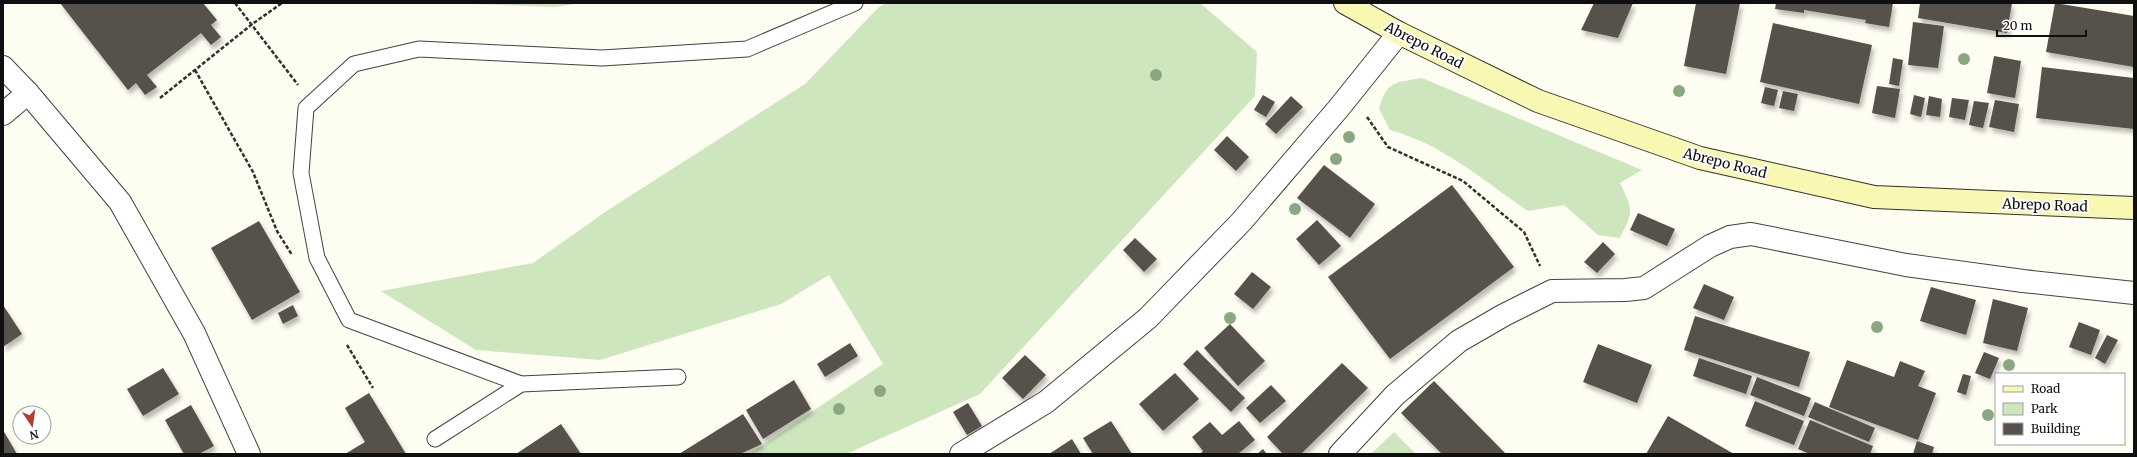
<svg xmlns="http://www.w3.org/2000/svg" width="2137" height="457" font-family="Merriweather,serif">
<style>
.green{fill:#cee6be}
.building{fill:#57514c;filter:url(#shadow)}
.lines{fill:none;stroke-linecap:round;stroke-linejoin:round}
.lane-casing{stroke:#424242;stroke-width:17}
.street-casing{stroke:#424242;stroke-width:24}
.secondary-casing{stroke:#313131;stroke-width:24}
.path{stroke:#313131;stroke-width:2.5;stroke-dasharray:4 2;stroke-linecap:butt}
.lane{stroke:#fff;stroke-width:15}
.street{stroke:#fff;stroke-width:22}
.secondary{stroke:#f8f8b2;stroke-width:22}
.tree{fill:#89a881}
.labels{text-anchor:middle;stroke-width:4;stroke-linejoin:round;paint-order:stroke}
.street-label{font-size:14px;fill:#0f0f0f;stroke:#fff}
</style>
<defs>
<filter id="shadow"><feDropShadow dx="2.5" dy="4.5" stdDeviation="2" flood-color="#0004"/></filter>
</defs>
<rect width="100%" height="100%" fill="#fefdf2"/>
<g class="green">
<path d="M 446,3 L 582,3 L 555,7 Z"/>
<path d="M 887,3 L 1200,3 L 1257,52 L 1255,96 L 980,394 L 846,454 L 749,454 L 883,364 L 829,275 L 781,304 L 600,360 L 476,350 L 381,291 L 533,263 L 608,210 L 805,84 L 879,7 Z"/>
<path d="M 1422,78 L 1642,170 L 1620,183 C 1633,211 1634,210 1620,238 L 1598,235 L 1564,205 L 1528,211 C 1484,181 1442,144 1390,130 L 1379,109 C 1387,80 1395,83 1422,78 Z"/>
<path d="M 1394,432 L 1416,454 L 1371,454 Z"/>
</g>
<g class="building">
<path d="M 60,3 L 203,3 L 217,20 L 211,25 L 221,37 L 211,45 L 201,33 L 147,75 L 157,87 L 145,95 L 136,83 L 128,90 Z"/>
<path d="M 1594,3 L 1633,3 L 1618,38 L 1581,30 Z"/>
<path d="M 1696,3 L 1740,3 L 1726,74 L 1684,66 Z"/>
<path d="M 1776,3 L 1893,3 L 1889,27 L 1865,23 L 1866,20 L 1804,10 L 1804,13 L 1775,9 Z"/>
<path d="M 1920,3 L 2012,3 L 2007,33 L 1918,18 Z"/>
<path d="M 2055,3 L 2134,16 L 2134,67 L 2046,52 Z"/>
<path d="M 1913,22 L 1944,26 L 1938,68 L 1908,65 Z"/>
<path d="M 1773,23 L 1872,45 L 1859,104 L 1760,82 Z"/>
<path d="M 1994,56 L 2021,61 L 2015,98 L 1987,93 Z"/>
<path d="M 1893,58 L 1903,60 L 1899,86 L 1889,84 Z"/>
<path d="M 2042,67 L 2134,78 L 2134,129 L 2036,118 Z"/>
<path d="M 1877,86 L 1900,89 L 1895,118 L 1872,113 Z"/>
<path d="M 1765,87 L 1778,90 L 1774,106 L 1761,103 Z"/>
<path d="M 1783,91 L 1798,94 L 1794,111 L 1779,108 Z"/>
<path d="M 1263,95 L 1275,102 L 1266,117 L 1254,110 Z"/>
<path d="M 1914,95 L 1925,98 L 1921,117 L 1910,114 Z"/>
<path d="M 1291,96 L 1303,107 L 1276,134 L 1265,124 Z"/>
<path d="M 1929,96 L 1942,99 L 1940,117 L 1926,115 Z"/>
<path d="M 1952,98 L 1969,100 L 1965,120 L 1949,117 Z"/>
<path d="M 1995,100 L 2019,104 L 2014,132 L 1989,127 Z"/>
<path d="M 1974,101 L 1989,103 L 1983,128 L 1969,125 Z"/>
<path d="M 1227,136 L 1249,157 L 1236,171 L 1214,150 Z"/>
<path d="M 1324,165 L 1375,204 L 1350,238 L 1297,198 Z"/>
<path d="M 1452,185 L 1514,267 L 1390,359 L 1328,277 Z"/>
<path d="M 1638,213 L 1675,229 L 1667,246 L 1630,230 Z"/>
<path d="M 1317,220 L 1341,246 L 1319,265 L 1296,239 Z"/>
<path d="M 259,221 L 300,292 L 252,320 L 211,248 Z"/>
<path d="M 1135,238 L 1157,259 L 1144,272 L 1123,250 Z"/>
<path d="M 1603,242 L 1615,254 L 1597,273 L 1584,262 Z"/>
<path d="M 1252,272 L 1271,287 L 1253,309 L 1234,294 Z"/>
<path d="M 1704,284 L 1734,297 L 1724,320 L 1693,308 Z"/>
<path d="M 1931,287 L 1976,300 L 1966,335 L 1920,321 Z"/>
<path d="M 1993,299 L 2028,308 L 2017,351 L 1983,343 Z"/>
<path d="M 3,305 L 22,334 L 3,347 Z"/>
<path d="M 293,305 L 298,316 L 283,324 L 278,313 Z"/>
<path d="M 1695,316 L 1810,352 L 1799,387 L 1684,350 Z"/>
<path d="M 2079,322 L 2100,330 L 2091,355 L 2069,347 Z"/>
<path d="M 1230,324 L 1265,361 L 1238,386 L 1204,348 Z"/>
<path d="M 2107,335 L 2118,340 L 2105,364 L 2095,358 Z"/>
<path d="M 850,343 L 858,356 L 825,377 L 817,364 Z"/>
<path d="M 1598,344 L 1652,365 L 1637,403 L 1583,382 Z"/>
<path d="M 1197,350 L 1245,398 L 1231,412 L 1183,364 Z"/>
<path d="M 1984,352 L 1999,358 L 1990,379 L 1975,373 Z"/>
<path d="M 1025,355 L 1046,375 L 1023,399 L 1002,378 Z"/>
<path d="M 1699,358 L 1752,376 L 1746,394 L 1693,376 Z"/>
<path d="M 1847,360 L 1894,377 L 1900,361 L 1925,371 L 1918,386 L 1936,393 L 1918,440 L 1829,407 Z"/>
<path d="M 1342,363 L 1368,388 L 1301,454 L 1283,454 L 1267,437 Z"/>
<path d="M 163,368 L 179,394 L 143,416 L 127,389 Z"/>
<path d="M 1175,373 L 1199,399 L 1163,431 L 1139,404 Z"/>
<path d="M 1963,374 L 1971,376 L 1966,395 L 1957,392 Z"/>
<path d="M 1757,377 L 1811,398 L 1804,416 L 1750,395 Z"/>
<path d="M 794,380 L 811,409 L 763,439 L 746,410 Z"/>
<path d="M 1434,381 L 1506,454 L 1442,454 L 1401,413 Z"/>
<path d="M 1271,385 L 1286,401 L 1260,423 L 1246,408 Z"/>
<path d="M 369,393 L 406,454 L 345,454 L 365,442 L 345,408 Z"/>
<path d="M 1755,401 L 1804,421 L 1794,445 L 1745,426 Z"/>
<path d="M 1815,402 L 1875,428 L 1869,442 L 1808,417 Z"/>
<path d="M 968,403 L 982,426 L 967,435 L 953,412 Z"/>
<path d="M 191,405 L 214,446 L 199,454 L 184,454 L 165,420 Z"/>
<path d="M 743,414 L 762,444 L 740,454 L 679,454 Z"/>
<path d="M 1668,416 L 1734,454 L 1646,454 Z"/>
<path d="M 1810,420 L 1873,446 L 1870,454 L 1810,454 L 1798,449 Z"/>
<path d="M 1111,421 L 1132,454 L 1093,454 L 1083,438 Z"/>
<path d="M 1239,421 L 1255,440 L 1238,454 L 1200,454 L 1203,451 L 1192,437 L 1210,422 L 1222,435 Z"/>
<path d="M 561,424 L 581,454 L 516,454 Z"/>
<path d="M 3,430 L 17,454 L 3,454 Z"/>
<path d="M 1072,439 L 1081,454 L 1049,454 Z"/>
<path d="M 1917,441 L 1934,447 L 1932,454 L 1913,454 Z"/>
<path d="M 1263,449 L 1267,454 L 1257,454 Z"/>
</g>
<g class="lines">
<g class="lane-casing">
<g id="lane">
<path d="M 678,377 L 521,384 L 349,320 L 317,258 L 301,173 L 306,108 L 354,64 L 419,49 L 602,58 L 747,49 L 855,3"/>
<path d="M 435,439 L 521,384"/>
</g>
</g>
<g class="street-casing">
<g id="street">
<path d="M 3,67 L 28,93 L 120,202 L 194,333 L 249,454"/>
<path d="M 3,114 L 28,93"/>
<path d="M 961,454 L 1046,402 L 1148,318 L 1241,222 L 1338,109 L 1399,33"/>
<path d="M 1340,454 L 1395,395 L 1459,341 L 1504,315 L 1552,291 L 1625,290 L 1644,288 L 1710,246 L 1730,237 L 1751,234 L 1906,265 L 2023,281 L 2134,293"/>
</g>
</g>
<g class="secondary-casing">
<path id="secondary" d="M 1345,3 L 1399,33 L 1538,101 L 1700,158 L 1874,197 L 2134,208"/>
</g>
<g class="path">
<path d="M 235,3 L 298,85"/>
<path d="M 195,70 L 253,172 L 277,231 L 292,255"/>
<path d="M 160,98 L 251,25 L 282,3"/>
<path d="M 1367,117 L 1388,147 L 1463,181 L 1524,232 L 1540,266"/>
<path d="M 347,345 L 373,388"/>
</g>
<use href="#lane" class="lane"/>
<use href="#street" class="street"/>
<use href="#secondary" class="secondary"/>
</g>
<g class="tree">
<circle cx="1964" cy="59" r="6"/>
<circle cx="1156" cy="75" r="6"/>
<circle cx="1679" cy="91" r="6"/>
<circle cx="1349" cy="137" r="6"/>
<circle cx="1336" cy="159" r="6"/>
<circle cx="1295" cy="209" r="6"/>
<circle cx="1230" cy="318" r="6"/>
<circle cx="1877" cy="327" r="6"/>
<circle cx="2009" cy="365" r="6"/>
<circle cx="880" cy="391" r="6"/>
<circle cx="839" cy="409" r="6"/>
<circle cx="1988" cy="415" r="6"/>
</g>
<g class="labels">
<g class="street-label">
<text transform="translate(1424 45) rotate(27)" y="5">Abrepo Road</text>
<text transform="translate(1725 163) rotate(14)" y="5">Abrepo Road</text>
<text transform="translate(2045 205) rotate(2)" y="5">Abrepo Road</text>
</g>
</g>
<rect width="2137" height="457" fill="none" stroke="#0f0f0f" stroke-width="8"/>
<rect x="1995" y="373" width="130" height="72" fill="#ffffff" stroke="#9f9f9f"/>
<rect x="2003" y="386" width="20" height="6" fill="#f8f8b2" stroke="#9f9f9f"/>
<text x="2031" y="393" font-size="12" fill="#0f0f0f">Road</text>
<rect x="2003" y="403" width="20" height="12" fill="#cee6be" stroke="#9f9f9f"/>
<text x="2031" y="413" font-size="12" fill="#0f0f0f">Park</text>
<rect x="2003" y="423" width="20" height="12" fill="#57514c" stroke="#9f9f9f"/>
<text x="2031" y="433" font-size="12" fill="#0f0f0f">Building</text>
<g transform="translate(32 425) rotate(167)"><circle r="19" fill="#ffffff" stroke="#9f9f9f"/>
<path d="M0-3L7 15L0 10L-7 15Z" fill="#b43b32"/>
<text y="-6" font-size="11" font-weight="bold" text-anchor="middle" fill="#0f0f0f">N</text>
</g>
<path d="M1997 30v6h89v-6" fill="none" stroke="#0f0f0f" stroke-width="2"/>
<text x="2003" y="30" font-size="12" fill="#0f0f0f" stroke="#ffffff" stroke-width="3" paint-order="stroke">20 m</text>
</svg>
